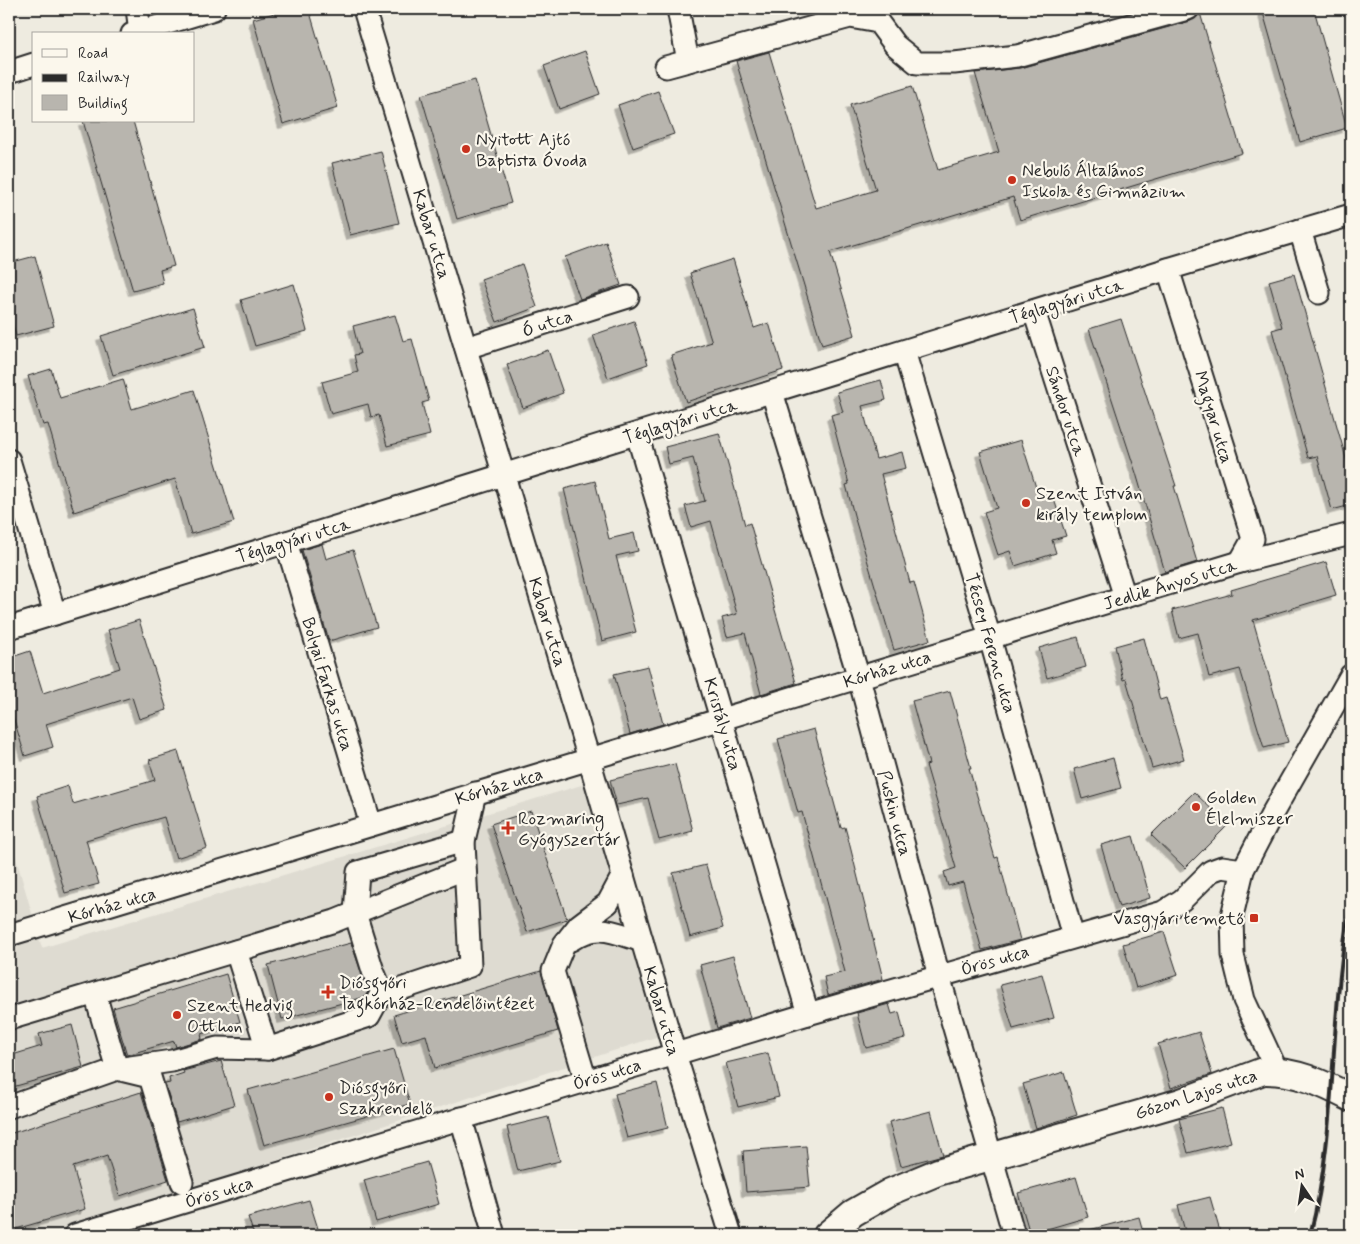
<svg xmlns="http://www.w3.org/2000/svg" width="1360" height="1244" font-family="Mynerve,sans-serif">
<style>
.built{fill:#dedbd1}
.building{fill:#b8b5ae;stroke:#2b2b2b;filter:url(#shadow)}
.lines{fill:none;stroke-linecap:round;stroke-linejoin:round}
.minor-casing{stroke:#2b2b2b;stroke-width:25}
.major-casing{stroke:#2b2b2b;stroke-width:30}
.minor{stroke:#fbf7ec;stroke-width:21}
.major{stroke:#fbf7ec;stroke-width:26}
.rail{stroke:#2b2b2b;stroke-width:4}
.poi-dot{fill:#c8321e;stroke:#fbf7ec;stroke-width:2}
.labels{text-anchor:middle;stroke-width:4.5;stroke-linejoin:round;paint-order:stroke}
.poi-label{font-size:18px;fill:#2b2b2b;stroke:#fbf7ec;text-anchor:start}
.street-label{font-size:18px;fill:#2b2b2b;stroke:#fbf7ec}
</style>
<defs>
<filter id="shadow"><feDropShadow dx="-4.5" dy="4.5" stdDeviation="0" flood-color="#0004"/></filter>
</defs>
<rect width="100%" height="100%" fill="#eeebe0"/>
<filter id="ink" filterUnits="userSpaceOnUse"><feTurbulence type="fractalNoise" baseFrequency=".02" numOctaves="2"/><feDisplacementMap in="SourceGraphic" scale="10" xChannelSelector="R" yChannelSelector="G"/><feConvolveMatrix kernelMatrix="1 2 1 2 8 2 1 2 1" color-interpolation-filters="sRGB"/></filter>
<g filter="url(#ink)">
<path class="built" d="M 585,784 L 659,1036 L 48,1235 L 9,1235 L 9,834 L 42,948 Z"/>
<g class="building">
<path d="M 288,9 L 309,9 L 338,108 L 283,124 L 253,19 Z"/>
<path d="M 1262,9 L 1314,9 L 1347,128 L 1300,142 Z"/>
<path d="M 1200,13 L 1242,153 L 1020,220 L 1013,197 L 830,252 L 855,335 L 822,345 L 736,61 L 769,52 L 816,208 L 876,190 L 850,105 L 912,86 L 938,170 L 999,152 L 975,73 L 1020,68 L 1191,21 Z"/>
<path d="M 585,51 L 600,94 L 559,109 L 544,66 Z"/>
<path d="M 475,80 L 511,203 L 457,219 L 421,95 Z"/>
<path d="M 658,91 L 674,134 L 633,148 L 618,105 Z"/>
<path d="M 83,121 L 133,121 L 174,266 L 160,270 L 163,283 L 133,291 Z"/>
<path d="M 381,151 L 399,223 L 350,235 L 332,163 Z"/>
<path d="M 606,242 L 621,285 L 580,299 L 565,257 Z"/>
<path d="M 35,256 L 54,326 L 16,336 L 9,310 L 9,263 Z"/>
<path d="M 733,259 L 754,328 L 769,323 L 783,370 L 686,402 L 671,355 L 712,342 L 690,273 Z"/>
<path d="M 522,264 L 537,307 L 497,322 L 481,279 Z"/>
<path d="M 1294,274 L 1351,476 L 1351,505 L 1332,510 L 1317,456 L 1308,458 L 1272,330 L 1282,327 L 1269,281 Z"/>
<path d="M 294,284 L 307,331 L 255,346 L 241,300 Z"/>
<path d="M 193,308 L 205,347 L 113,375 L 101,336 Z"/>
<path d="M 395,315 L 403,341 L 412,339 L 429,401 L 422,403 L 430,435 L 387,446 L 379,415 L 371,417 L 368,404 L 331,414 L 322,382 L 358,372 L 354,355 L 360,354 L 353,326 Z"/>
<path d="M 1121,319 L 1176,486 L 1174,486 L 1197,562 L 1165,572 L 1136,473 L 1089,329 Z"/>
<path d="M 634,321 L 648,364 L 608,378 L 593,335 Z"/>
<path d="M 548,350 L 563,393 L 523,408 L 507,365 Z"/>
<path d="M 51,369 L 60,398 L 123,379 L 132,409 L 194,390 L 234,522 L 191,534 L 175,479 L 74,512 L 48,424 L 43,425 L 28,376 Z"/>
<path d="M 881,380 L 886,400 L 862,406 L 876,459 L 902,452 L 906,468 L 881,474 L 910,583 L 914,582 L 930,640 L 894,650 L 855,519 L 846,485 L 849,484 L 831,415 L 843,412 L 837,392 Z"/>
<path d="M 719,433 L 745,525 L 750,523 L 796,683 L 761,694 L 745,633 L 727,637 L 722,618 L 737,614 L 711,521 L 691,527 L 685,506 L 705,501 L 693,458 L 669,464 L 665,447 Z"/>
<path d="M 1021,440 L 1039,497 L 1052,493 L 1066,536 L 1052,540 L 1056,553 L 1015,566 L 1010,551 L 998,555 L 984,512 L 997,508 L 980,452 Z"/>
<path d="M 595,481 L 609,539 L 634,533 L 638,551 L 616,556 L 636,632 L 602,641 L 564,489 Z"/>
<path d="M 322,544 L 326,559 L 353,550 L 377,627 L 329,641 L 302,550 Z"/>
<path d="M 1326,562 L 1336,595 L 1253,620 L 1288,742 L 1264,748 L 1240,669 L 1209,677 L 1198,633 L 1179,638 L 1172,610 L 1232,594 L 1231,590 Z"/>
<path d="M 139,620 L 167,710 L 139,719 L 132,697 L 46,724 L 53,747 L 25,756 L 9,703 L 9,658 L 30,651 L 43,693 L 120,668 L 108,630 Z"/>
<path d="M 1078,637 L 1086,667 L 1047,678 L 1039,648 Z"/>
<path d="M 1144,638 L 1160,700 L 1166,698 L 1184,759 L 1152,768 L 1126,679 L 1123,680 L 1115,646 Z"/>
<path d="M 648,666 L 663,724 L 630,734 L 614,674 Z"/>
<path d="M 950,691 L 971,768 L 969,768 L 995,858 L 998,857 L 1020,940 L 982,950 L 963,882 L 948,886 L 944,872 L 956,868 L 926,765 L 929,764 L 912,701 Z"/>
<path d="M 814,729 L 841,828 L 845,827 L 849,842 L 883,979 L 828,995 L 824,977 L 845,972 L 802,812 L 798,813 L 778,739 Z"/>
<path d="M 178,751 L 207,848 L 176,858 L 164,817 L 86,840 L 99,884 L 65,893 L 37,796 L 68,786 L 73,804 L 155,780 L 149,760 Z"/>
<path d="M 1113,758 L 1121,788 L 1082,799 L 1074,769 Z"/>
<path d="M 675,764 L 693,831 L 659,840 L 648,798 L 617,805 L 610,780 Z"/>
<path d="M 1194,792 L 1228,825 L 1185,868 L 1151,835 Z"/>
<path d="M 531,811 L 567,919 L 527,932 L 491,824 Z"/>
<path d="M 1133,836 L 1150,898 L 1119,907 L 1101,845 Z"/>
<path d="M 706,865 L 723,928 L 690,937 L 673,873 Z"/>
<path d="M 1164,932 L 1178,975 L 1136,988 L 1123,944 Z"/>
<path d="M 351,943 L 368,991 L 365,997 L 282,1019 L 268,965 Z"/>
<path d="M 733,956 L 750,1018 L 717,1028 L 700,965 Z"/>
<path d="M 541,971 L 558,1031 L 435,1068 L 426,1035 L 402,1042 L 394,1015 Z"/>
<path d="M 226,974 L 240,1022 L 201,1034 L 202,1039 L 176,1047 L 174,1041 L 127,1055 L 113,1008 Z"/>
<path d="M 1042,974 L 1054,1018 L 1013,1029 L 1000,985 Z"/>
<path d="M 889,1004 L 892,1014 L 899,1012 L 905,1038 L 866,1048 L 857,1013 Z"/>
<path d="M 72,1025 L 83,1067 L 9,1088 L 9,1056 L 42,1046 L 39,1034 Z"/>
<path d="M 1199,1032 L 1212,1074 L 1171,1088 L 1158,1044 Z"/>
<path d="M 394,1049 L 410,1104 L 264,1145 L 248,1090 Z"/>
<path d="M 768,1053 L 779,1097 L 738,1107 L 726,1063 Z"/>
<path d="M 221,1061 L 234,1105 L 177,1122 L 165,1084 L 170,1083 L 169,1078 L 184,1073 L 183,1071 Z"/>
<path d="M 1064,1072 L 1077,1115 L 1036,1128 L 1023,1084 Z"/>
<path d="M 657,1083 L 668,1128 L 627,1138 L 615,1094 Z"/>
<path d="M 141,1092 L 168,1180 L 120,1196 L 107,1156 L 73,1167 L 85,1209 L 9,1231 L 9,1195 L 15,1193 L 9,1175 L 9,1134 Z"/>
<path d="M 1222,1108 L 1231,1142 L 1188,1153 L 1179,1119 Z"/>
<path d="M 931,1111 L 943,1155 L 901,1166 L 889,1122 Z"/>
<path d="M 548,1117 L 560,1161 L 518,1171 L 507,1127 Z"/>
<path d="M 806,1146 L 810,1187 L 746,1192 L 743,1151 Z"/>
<path d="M 427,1162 L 439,1204 L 376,1222 L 364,1180 Z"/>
<path d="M 1076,1177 L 1088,1217 L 1030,1234 L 1018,1193 Z"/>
<path d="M 1210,1197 L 1221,1235 L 1186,1235 L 1178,1205 Z"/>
<path d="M 309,1200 L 320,1235 L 254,1235 L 248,1217 Z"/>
<path d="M 1139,1217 L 1144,1235 L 1089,1235 L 1089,1230 Z"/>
</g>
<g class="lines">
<g class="minor-casing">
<g id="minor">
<path d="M 137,9 L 140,31"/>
<path d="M 364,9 L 589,759 L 675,1054 L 731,1235"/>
<path d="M 678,9 L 688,61"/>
<path d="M 132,34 L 214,9"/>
<path d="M 666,67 L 850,17 L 878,22 L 895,45 L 917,63 L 954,63 L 1017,56 L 1188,9"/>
<path d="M 9,72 L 34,64"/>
<path d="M 1300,230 L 1319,293"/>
<path d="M 1168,269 L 1253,539 L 1240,562"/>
<path d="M 1034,311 L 1125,597"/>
<path d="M 466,348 L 628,297"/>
<path d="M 904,351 L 990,638 L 1073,937"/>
<path d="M 772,392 L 859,678 L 939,976 L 1014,1235"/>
<path d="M 637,434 L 808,1014"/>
<path d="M 9,460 L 55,614"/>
<path d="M 286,542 L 371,825"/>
<path d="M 9,628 L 1168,269 L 1351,215"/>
<path d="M 9,935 L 1240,562 L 1351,534"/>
<path d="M 571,940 C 598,922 613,932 642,941"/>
<path d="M 236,951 L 267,1049"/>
<path d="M 380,996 L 470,966 L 464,841 L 475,793"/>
<path d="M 9,1019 L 335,921 L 464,869"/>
<path d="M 1277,1071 L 1244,1000 L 1233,955 L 1232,916 L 1243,870 L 1272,814 L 1351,675"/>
<path d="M 586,1081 L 553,971 L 564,944 L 579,925 L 608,903 L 623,875"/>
<path d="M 9,1107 L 117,1069 L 95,994"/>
<path d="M 461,1118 L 494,1235"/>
<path d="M 182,1182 L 150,1077 L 117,1069 L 172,1061 L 217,1048 L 267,1049 L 369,1016 L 382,992 L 373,971 L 355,913 L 358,872 L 464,841"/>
<path d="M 75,1235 L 808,1014 L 1163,912 L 1182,900 L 1211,871 L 1222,867 L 1243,870"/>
</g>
</g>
<g class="major-casing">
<path id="major" d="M 827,1235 L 853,1213 L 890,1192 L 938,1172 L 1181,1102 L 1263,1071 C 1295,1070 1324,1084 1351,1098"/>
</g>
<use href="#minor" class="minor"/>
<use href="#major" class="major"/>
<path class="rail" d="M 1310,1235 C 1339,1127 1328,1012 1351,903"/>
</g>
</g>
<g class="poi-dot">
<circle cx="466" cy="149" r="5"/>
<circle cx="1012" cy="180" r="5"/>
<circle cx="1026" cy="503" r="5"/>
<circle cx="1196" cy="807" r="5"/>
<path d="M505.5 820.5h5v5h5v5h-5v5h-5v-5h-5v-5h5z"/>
<rect x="1249" y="913" width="10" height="10" rx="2.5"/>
<path d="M325.5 984.5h5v5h5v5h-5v5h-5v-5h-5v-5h5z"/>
<circle cx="177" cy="1015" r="5"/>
<circle cx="329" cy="1097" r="5"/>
</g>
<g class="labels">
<g class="poi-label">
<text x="476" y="145">Nyitott Ajtó<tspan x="476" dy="21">Baptista Óvoda</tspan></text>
<text x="1022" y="176">Nebuló Általános<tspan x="1022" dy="21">Iskola és Gimnázium</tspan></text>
<text x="1036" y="499">Szent István<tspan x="1036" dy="21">király templom</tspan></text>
<text x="1206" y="803">Golden<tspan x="1206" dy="21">Élelmiszer</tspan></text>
<text x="518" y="824">Rozmaring<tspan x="518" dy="21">Gyógyszertár</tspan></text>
<text x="1244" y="924" text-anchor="end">Vasgyári temető</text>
<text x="339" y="988">Diósgyőri<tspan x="339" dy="21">Tagkórház-Rendelőintézet</tspan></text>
<text x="187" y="1011">Szent Hedvig<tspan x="187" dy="21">Otthon</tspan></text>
<text x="339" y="1093">Diósgyőri<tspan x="339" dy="21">Szakrendelő</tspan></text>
</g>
<g class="street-label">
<text transform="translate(432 234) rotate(73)" y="6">Kabar utca</text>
<text transform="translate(1066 301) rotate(-17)" y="6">Téglagyári utca</text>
<text transform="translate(547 323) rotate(-18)" y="6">Ó utca</text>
<text transform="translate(1066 411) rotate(72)" y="6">Sándor utca</text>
<text transform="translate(1214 417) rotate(73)" y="6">Magyar utca</text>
<text transform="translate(680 421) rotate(-17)" y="6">Téglagyári utca</text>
<text transform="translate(293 540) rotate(-17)" y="6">Téglagyári utca</text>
<text transform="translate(1170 584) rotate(-17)" y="6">Jedlik Ányos utca</text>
<text transform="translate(548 622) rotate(73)" y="6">Kabar utca</text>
<text transform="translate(991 643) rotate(74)" y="6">Técsey Ferenc utca</text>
<text transform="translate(887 669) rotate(-17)" y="6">Kórház utca</text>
<text transform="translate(328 684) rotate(73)" y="6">Bolyai Farkas utca</text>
<text transform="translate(723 724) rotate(74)" y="6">Kristály utca</text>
<text transform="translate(499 786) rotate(-17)" y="6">Kórház utca</text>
<text transform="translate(895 813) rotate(75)" y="6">Puskin utca</text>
<text transform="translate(112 905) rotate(-16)" y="6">Kórház utca</text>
<text transform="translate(995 960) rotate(-16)" y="6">Örös utca</text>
<text transform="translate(662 1011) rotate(74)" y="6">Kabar utca</text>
<text transform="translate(607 1074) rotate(-17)" y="6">Örös utca</text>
<text transform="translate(1196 1094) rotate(-18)" y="6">Gózon Lajos utca</text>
<text transform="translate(219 1192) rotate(-17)" y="6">Örös utca</text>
</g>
</g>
<rect width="1360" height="1244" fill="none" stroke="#fbf7ec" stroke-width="30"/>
<rect x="15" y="15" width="1330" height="1214" fill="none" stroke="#2b2b2b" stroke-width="2" filter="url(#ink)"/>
<rect x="32" y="32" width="162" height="90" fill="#fbf7ec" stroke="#a8a59f"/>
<rect x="42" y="49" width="25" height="8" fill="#fbf7ec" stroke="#a8a59f"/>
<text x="78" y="58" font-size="15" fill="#2b2b2b">Road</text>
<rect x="42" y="74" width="25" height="8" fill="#2b2b2b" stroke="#a8a59f"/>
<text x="78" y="82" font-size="15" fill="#2b2b2b">Railway</text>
<rect x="42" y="95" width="25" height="15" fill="#b8b5ae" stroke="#a8a59f"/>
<text x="78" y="108" font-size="15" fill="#2b2b2b">Building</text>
<g transform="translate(1302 1186) rotate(347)" stroke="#fbf7ec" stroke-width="4" paint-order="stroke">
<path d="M0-4L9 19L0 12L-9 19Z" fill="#2b2b2b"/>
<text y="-8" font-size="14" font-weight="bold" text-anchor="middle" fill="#2b2b2b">N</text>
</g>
</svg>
